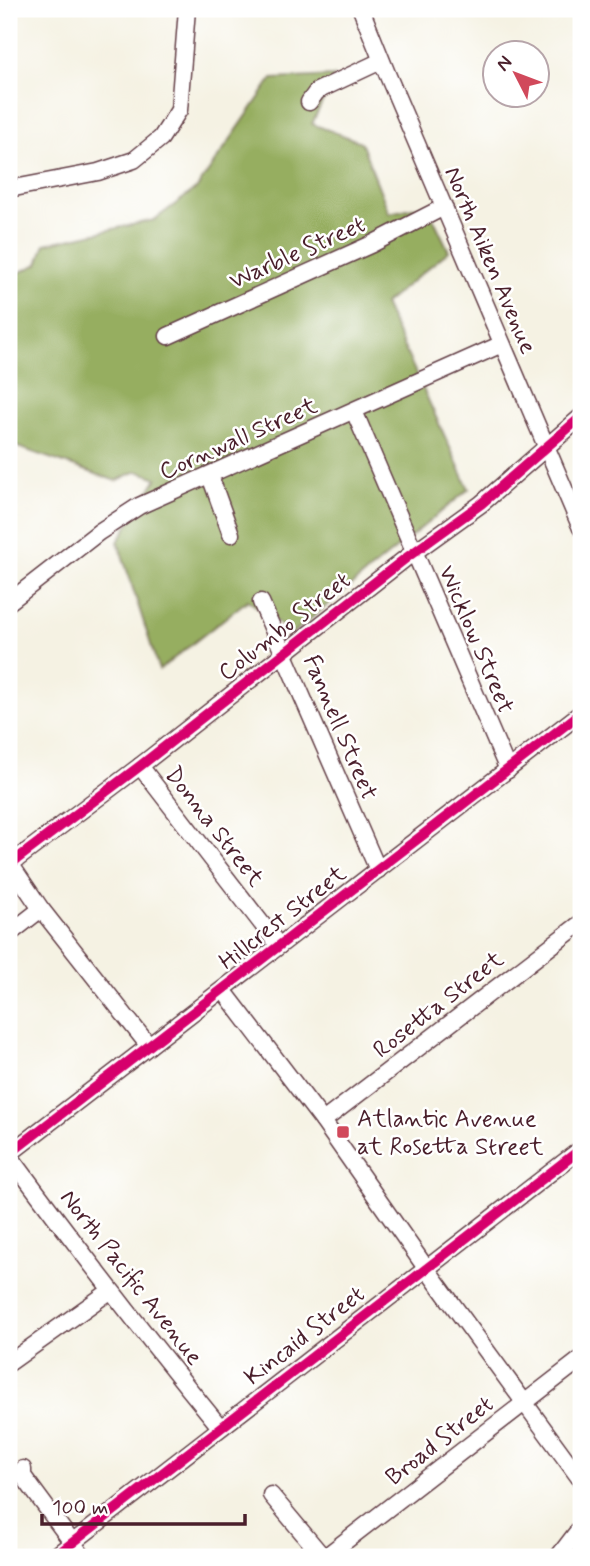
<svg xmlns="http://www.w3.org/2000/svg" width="590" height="1566" font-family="Mynerve,sans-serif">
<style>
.forest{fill:#96ae60;stroke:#706646;stroke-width:2}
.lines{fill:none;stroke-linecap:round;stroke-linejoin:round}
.minor-casing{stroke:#643f47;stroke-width:19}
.minor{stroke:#fff;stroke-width:16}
.cycleway-casing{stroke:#fff;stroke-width:15}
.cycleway{stroke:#d6006c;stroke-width:10}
.poi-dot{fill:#d1495b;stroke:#fff;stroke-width:2.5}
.labels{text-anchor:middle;stroke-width:5;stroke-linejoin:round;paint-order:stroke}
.street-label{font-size:24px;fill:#4a1f2b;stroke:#fff}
.poi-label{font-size:24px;fill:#4a1f2b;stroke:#fff;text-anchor:start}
</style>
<rect width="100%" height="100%" fill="#fff"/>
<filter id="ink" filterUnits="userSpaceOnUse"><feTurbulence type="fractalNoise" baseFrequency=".0143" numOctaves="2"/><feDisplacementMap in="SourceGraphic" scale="14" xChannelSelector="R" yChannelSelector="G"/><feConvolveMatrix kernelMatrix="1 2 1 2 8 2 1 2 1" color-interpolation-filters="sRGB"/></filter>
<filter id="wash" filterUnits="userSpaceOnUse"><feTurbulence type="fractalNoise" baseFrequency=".00686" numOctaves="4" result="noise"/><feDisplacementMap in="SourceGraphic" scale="28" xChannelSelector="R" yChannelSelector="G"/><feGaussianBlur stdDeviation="1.57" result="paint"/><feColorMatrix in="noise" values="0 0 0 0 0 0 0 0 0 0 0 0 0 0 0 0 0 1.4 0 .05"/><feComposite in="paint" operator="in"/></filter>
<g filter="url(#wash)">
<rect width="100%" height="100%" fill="#f5f2e3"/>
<path class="forest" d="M 334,76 L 312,124 L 361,142 L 389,213 L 427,205 L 449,251 L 384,304 L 469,489 L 292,634 L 248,600 L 159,670 L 118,542 L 157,478 L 137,471 L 116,481 L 9,444 L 9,277 L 38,264 L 45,244 L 154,220 L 197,188 L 272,79 Z"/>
</g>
<g filter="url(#ink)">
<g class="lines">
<g class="minor-casing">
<g id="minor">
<path d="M 361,9 L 388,76 L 581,528"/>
<path d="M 309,102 L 317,91 L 381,61"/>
<path d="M 9,189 L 98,172 L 134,160 L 161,138 L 179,110 L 187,9"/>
<path d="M 168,336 L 372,244 L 444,207"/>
<path d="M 354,411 L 508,770"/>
<path d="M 210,476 L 231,534"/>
<path d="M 9,602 L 99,532 L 139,506 L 502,344"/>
<path d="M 261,602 L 378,870"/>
<path d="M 140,766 L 279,946"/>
<path d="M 9,862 L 41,909 L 149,1046"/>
<path d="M 9,865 L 140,766 L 406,558 L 481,504 L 581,417"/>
<path d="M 9,934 L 41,909"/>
<path d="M 223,990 L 323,1121 L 426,1268 L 581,1480"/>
<path d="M 323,1121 L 581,923"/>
<path d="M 9,1154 L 581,713"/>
<path d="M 9,1155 C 77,1247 147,1338 220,1427"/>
<path d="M 9,1363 L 110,1291"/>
<path d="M 23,1469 L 23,1476 L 83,1557"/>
<path d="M 271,1495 L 323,1557"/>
<path d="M 54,1557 L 581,1149"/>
<path d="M 325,1557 L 581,1359"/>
<path d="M 558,1557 L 581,1527"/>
</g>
</g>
<use href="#minor" class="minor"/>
<g class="cycleway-casing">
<g id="cycleway">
<path d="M 9,865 L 140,766 L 406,558 L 481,504 L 581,417"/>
<path d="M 9,1154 L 581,713"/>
<path d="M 54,1557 L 581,1149"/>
</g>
</g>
<use href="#cycleway" class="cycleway"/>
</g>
</g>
<rect class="poi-dot" x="336" y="1125" width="14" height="14" rx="3.5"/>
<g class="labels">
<g class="street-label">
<text transform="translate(297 252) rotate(-24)" y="8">Warble Street</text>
<text transform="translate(491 260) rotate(67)" y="8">North Aiken Avenue</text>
<text transform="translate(238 438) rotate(-24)" y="8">Cornwall Street</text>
<text transform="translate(284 626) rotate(-38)" y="8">Columbo Street</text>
<text transform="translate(477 639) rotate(67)" y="8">Wicklow Street</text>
<text transform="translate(341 727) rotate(67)" y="8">Fannell Street</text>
<text transform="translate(215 826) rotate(52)" y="8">Donna Street</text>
<text transform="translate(282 917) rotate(-38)" y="8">Hillcrest Street</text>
<text transform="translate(438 1004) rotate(-38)" y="8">Rosetta Street</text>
<text transform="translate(132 1277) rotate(52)" y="8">North Pacific Avenue</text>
<text transform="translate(304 1335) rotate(-38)" y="8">Kincaid Street</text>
<text transform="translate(439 1440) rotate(-38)" y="8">Broad Street</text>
</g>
<g class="poi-label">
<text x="357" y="1126">Atlantic Avenue<tspan x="357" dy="28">at Rosetta Street</tspan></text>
</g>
</g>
<rect width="590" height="1566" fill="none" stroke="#fff" stroke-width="35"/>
<g transform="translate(516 74) rotate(312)"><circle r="33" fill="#ffffff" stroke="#b7a5aa" stroke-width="2"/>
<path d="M0-5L12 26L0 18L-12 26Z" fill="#d1495b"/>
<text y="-10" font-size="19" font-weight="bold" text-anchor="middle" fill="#4a1f2b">N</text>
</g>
<path d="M42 1514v10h203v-10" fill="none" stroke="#4a1f2b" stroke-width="3.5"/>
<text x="52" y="1514" font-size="21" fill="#4a1f2b" stroke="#ffffff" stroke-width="5" paint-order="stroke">100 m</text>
</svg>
